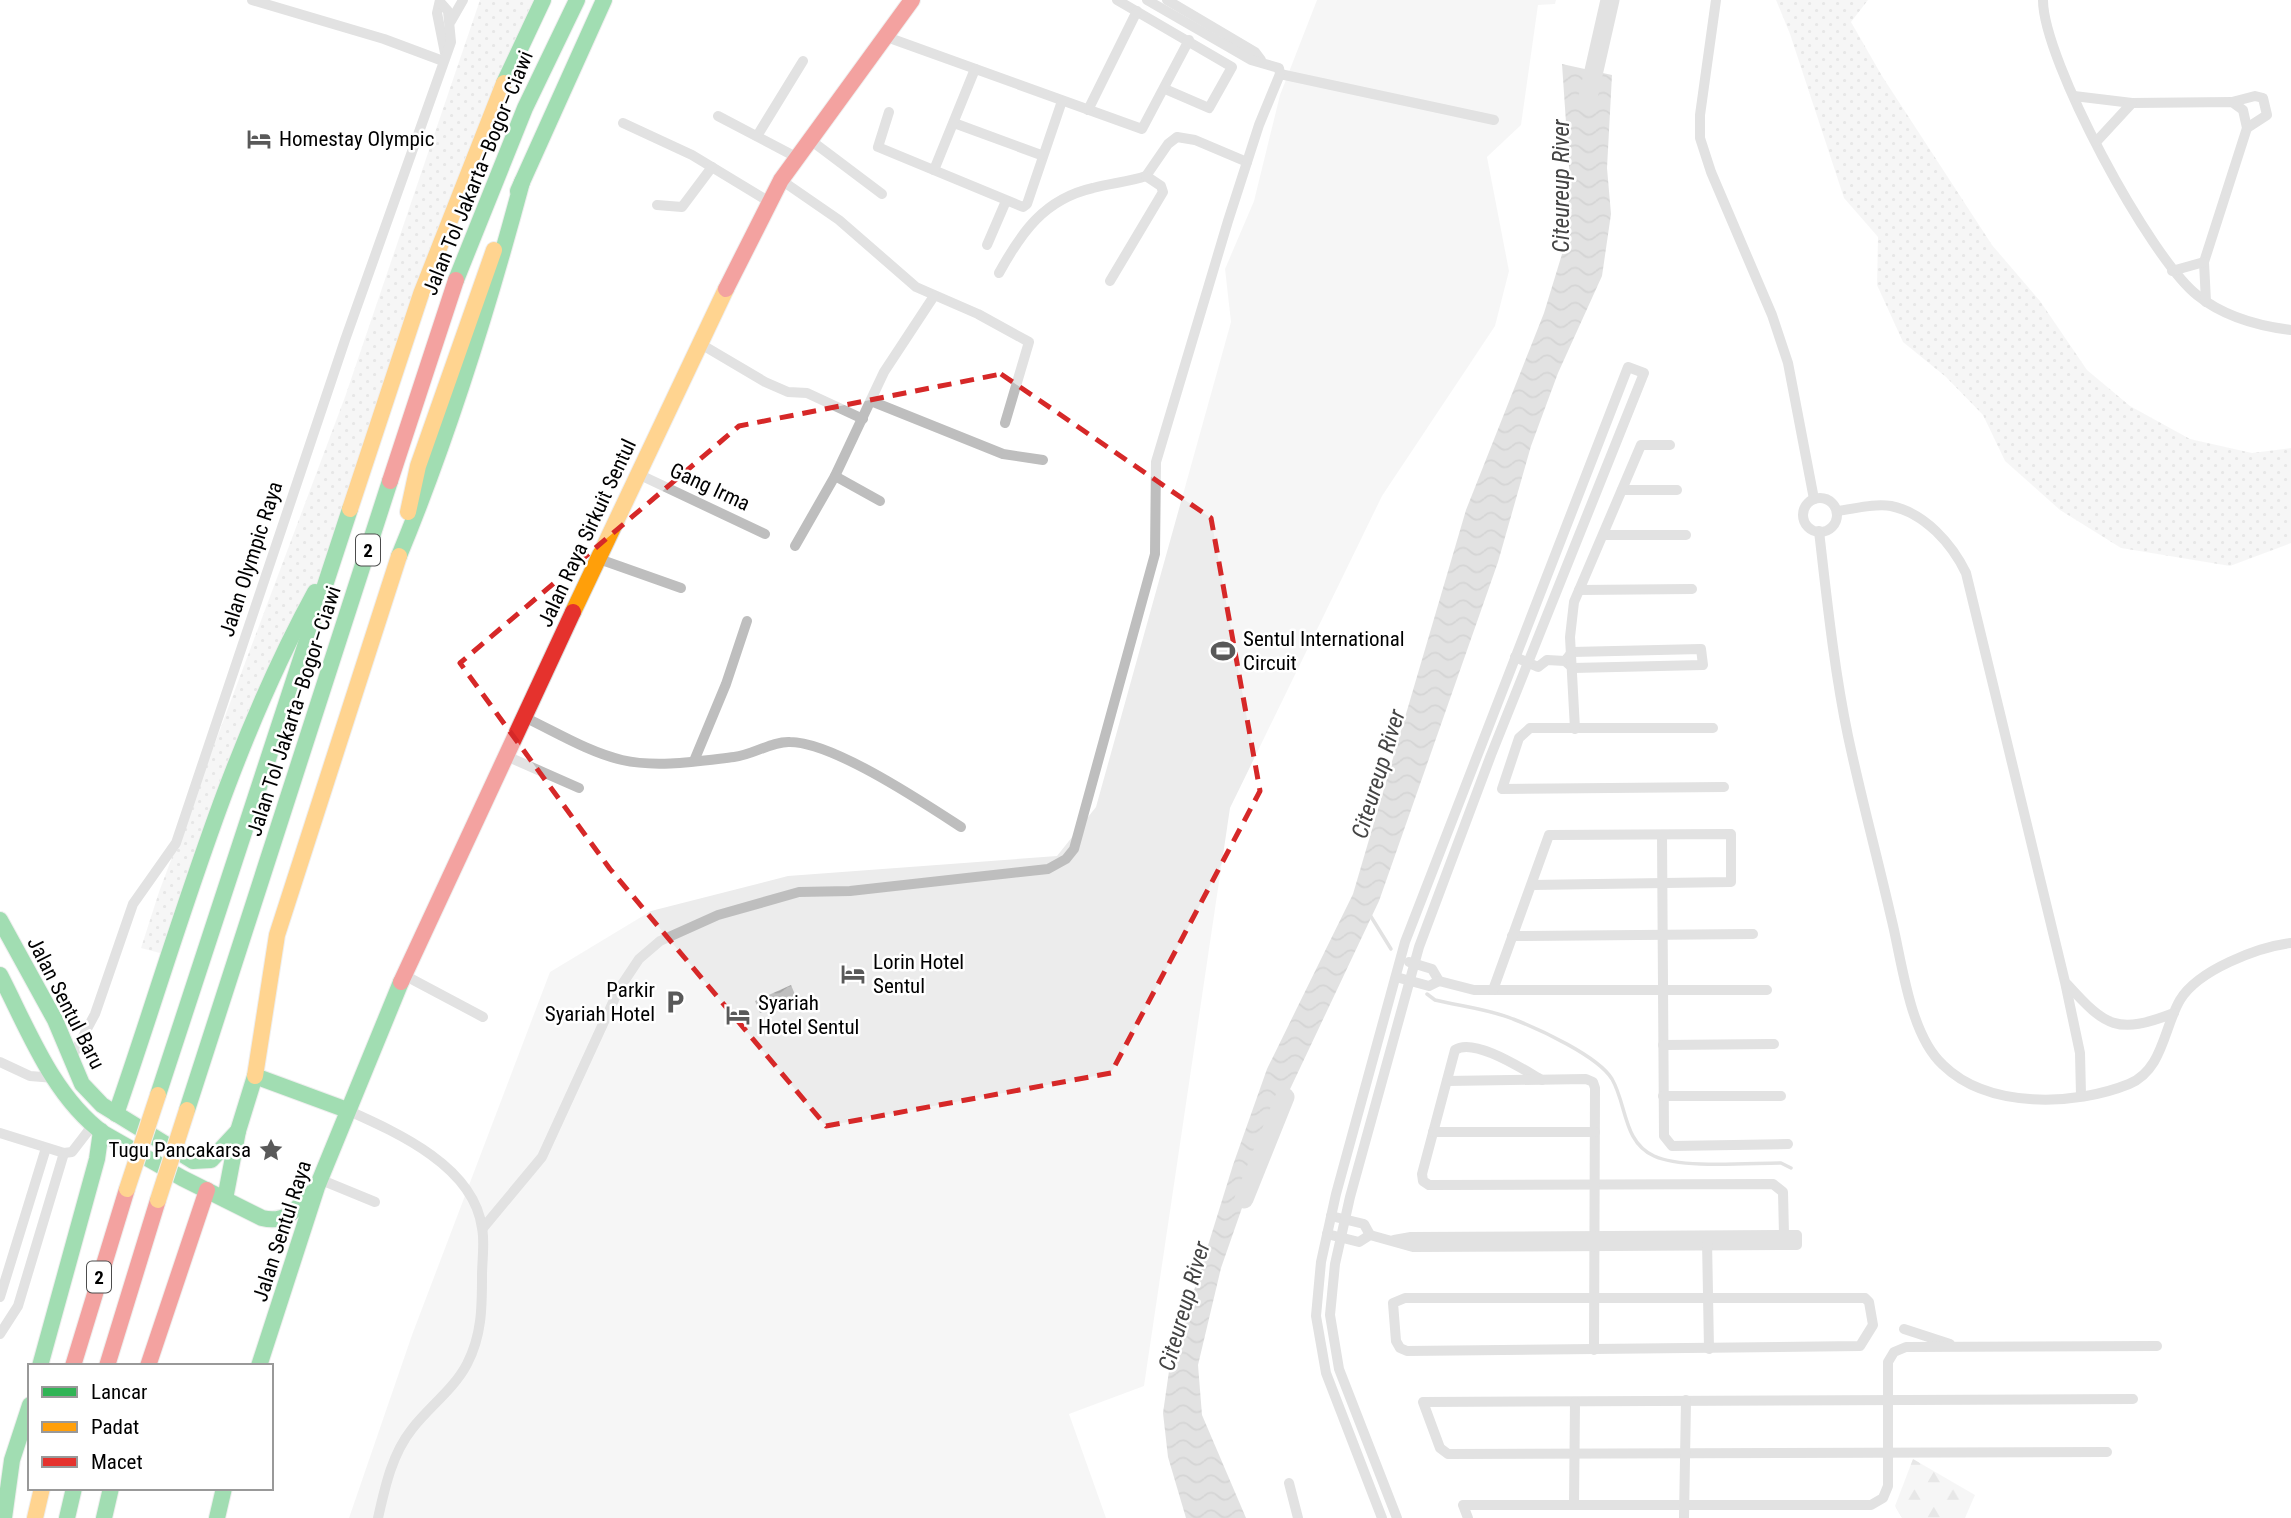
<svg xmlns="http://www.w3.org/2000/svg" width="2291" height="1518" font-family="'Roboto Condensed',sans-serif">
<style>
.grass{fill:url(#grass-dots)}
.forest{fill:url(#forest-firs)}
.pitch{fill:#ececec}
.water{fill:url(#water-waves)}
.lines{fill:none;stroke-linecap:round;stroke-linejoin:round}
.stream{stroke:#bfbfbf;stroke-width:3.5}
.river{stroke:#bfbfbf;stroke-width:19}
.fast-casing{stroke:#dbdbdb;stroke-width:18}
.slow-casing{stroke:#dbdbdb;stroke-width:18}
.jam-casing{stroke:#dbdbdb;stroke-width:18}
.street{stroke:#bebebe;stroke-width:10}
.fast{stroke:#30b455;stroke-width:16}
.slow{stroke:#ff9f0a;stroke-width:16}
.jam{stroke:#e5322d;stroke-width:16}
.slow-bridge-casing{stroke:#dbdbdb;stroke-width:18;stroke-linecap:butt}
.slow-bridge{stroke:#ff9f0a;stroke-width:16}
.marked{fill:none;stroke:#d62828;stroke-width:5;stroke-dasharray:14 9;stroke-linejoin:round}
.labels{text-anchor:middle;stroke-width:5;stroke-linejoin:round;paint-order:stroke}
.shield{fill:#fff;stroke:#4c4c4c;stroke-width:2}
.shield-label{font-size:19px;font-weight:bold;fill:#000}
.poi-label{font-size:21px;fill:#000;stroke:#fff;text-anchor:start}
.street-label{font-size:21px;fill:#000;stroke:#fff}
.water-label{font-size:23px;font-style:italic;fill:#444;stroke:#fff}
</style>
<defs>
<pattern id="grass-dots" width="8" height="8" patternUnits="userSpaceOnUse" patternTransform="scale(1.75)"><rect width="8" height="8" fill="#ececec"/><path d="M2 2h.1M6 6h.1" fill="none" stroke="#c9c9c9" stroke-width="1.8" stroke-linecap="round"/></pattern>
<pattern id="forest-firs" width="22" height="20" patternUnits="userSpaceOnUse" patternTransform="scale(1.75)"><rect width="22" height="20" fill="#ececec"/><path d="M5 1l3.5 6h-7zM16 11l3.5 6h-7z" fill="#c9c9c9"/></pattern>
<pattern id="water-waves" width="16" height="10" patternUnits="userSpaceOnUse" patternTransform="scale(1.75)"><rect width="16" height="10" fill="#bfbfbf"/><path d="M0 5q4-4 8 0t8 0" fill="none" stroke="#a2a2a2"/></pattern>
</defs>
<rect width="100%" height="100%" fill="#fff"/>
<g class="grass">
<path d="M 480,0 L 543,0 L 472,159 L 336,553 L 281,654 L 171,956 L 141,948 L 159,892 L 345,397 Z"/>
<path d="M 1776,0 L 1868,0 L 1851,22 L 1882,76 L 1992,245 L 2040,301 L 2087,370 L 2130,406 L 2190,439 L 2252,453 L 2291,448 L 2291,543 L 2230,566 L 2121,548 L 2060,510 L 2005,461 L 1983,415 L 1946,377 L 1903,342 L 1877,285 L 1878,237 L 1844,198 L 1790,34 Z"/>
</g>
<path class="forest" d="M 1913,1459 L 1975,1495 L 1965,1518 L 1902,1518 L 1895,1506 Z"/>
<path class="pitch" d="M 1317,0 L 1556,0 L 1555,4 L 1538,5 L 1521,125 L 1487,157 L 1509,271 L 1495,326 L 1382,496 L 1230,808 L 1144,1386 L 1069,1414 L 1106,1518 L 349,1518 L 412,1335 L 550,972 L 651,911 L 788,876 L 1057,856 L 1096,807 L 1231,322 L 1225,269 L 1254,201 L 1280,95 Z"/>
<g class="water">
<path d="M 1562,64 L 1612,75 L 1607,168 L 1611,214 L 1602,276 L 1558,373 L 1531,446 L 1498,562 L 1379,901 L 1265,1142 L 1221,1268 L 1198,1365 L 1202,1415 L 1246,1518 L 1186,1518 L 1168,1457 L 1163,1413 L 1169,1371 L 1233,1165 L 1267,1069 L 1353,894 L 1466,510 L 1544,313 L 1566,241 L 1570,181 Z"/>
<path d="M 791,985 L 796,997 L 760,1013 L 755,1001 Z"/>
</g>
<g class="lines">
<g class="stream">
<path d="M 1370,915 L 1391,949"/>
<path d="M 1427,994 L 1435,1000 C 1460,1006 1489,1009 1513,1019 C 1539,1029 1598,1056 1612,1079 C 1627,1105 1623,1142 1654,1156 C 1682,1169 1749,1163 1781,1163 L 1791,1168"/>
</g>
<g class="river">
<path d="M 1588,97 L 1610,0"/>
<path d="M 1244,1199 L 1285,1097"/>
</g>
<g class="fast-casing">
<g id="fast">
<path d="M 504,83 L 543,0"/>
<path d="M 518,191 L 604,0"/>
<path d="M 456,280 L 525,108 L 577,0"/>
<path d="M 399,556 C 449,435 488,309 522,182"/>
<path d="M 0,920 L 55,1020 L 82,1084 L 102,1105 L 193,1161 L 211,1160 L 238,1131"/>
<path d="M 0,975 C 28,1029 52,1095 103,1133 L 182,1178 L 262,1218 C 286,1224 296,1210 311,1193"/>
<path d="M 158,1095 L 350,509"/>
<path d="M 187,1110 L 390,481"/>
<path d="M 116,1114 C 177,938 225,756 315,592"/>
<path d="M 225,1199 L 238,1131 L 255,1076 L 347,1110"/>
<path d="M 40,1366 L 97,1159 L 101,1131"/>
<path d="M 259,1366 L 317,1187 L 401,982"/>
<path d="M 4,1518 L 12,1460 L 30,1405"/>
<path d="M 67,1518 L 74,1488"/>
<path d="M 104,1518 L 111,1488"/>
<path d="M 217,1518 L 224,1488"/>
</g>
</g>
<g class="slow-casing">
<g id="slow">
<path d="M 350,509 L 421,294 L 504,83"/>
<path d="M 408,512 L 418,466 L 494,250"/>
<path d="M 573,612 L 726,289"/>
<path d="M 255,1076 L 277,935 L 399,556"/>
<path d="M 35,1518 L 42,1488"/>
</g>
</g>
<g class="jam-casing">
<g id="jam">
<path d="M 726,289 L 781,180 L 912,0"/>
<path d="M 390,481 L 456,280"/>
<path d="M 401,982 L 573,612"/>
<path d="M 73,1366 L 127,1189"/>
<path d="M 107,1366 L 158,1200"/>
<path d="M 148,1366 L 207,1190"/>
</g>
</g>
<g class="street">
<path d="M 252,0 L 384,39 L 443,61"/>
<path d="M 440,0 L 437,13 L 445,53"/>
<path d="M 1117,0 L 1232,67 L 1209,108 L 1165,89"/>
<path d="M 1167,0 L 1255,52 L 1261,60"/>
<path d="M 1716,0 L 1700,115 L 1700,138 L 1711,172 L 1772,315 L 1788,363 L 1814,499"/>
<path d="M 2043,0 C 2043,60 2150,258 2197,295 C 2223,316 2258,326 2291,330"/>
<path d="M 451,21 L 463,0"/>
<path d="M 884,36 L 1142,129 L 1189,40"/>
<path d="M 1280,74 L 1494,120"/>
<path d="M 2074,96 L 2132,103 L 2232,102 L 2243,110 L 2247,128 L 2204,262 L 2206,302"/>
<path d="M 2232,102 L 2255,96 L 2263,98 L 2267,115 L 2247,128"/>
<path d="M 1088,110 L 1137,11"/>
<path d="M 889,112 L 878,147 L 1023,207 L 1027,204 L 1062,101"/>
<path d="M 718,116 L 796,157"/>
<path d="M 623,123 L 692,155 L 768,201"/>
<path d="M 954,123 L 1041,155"/>
<path d="M 757,136 L 803,61"/>
<path d="M 809,139 L 882,194"/>
<path d="M 2096,142 L 2132,103"/>
<path d="M 934,170 L 975,69"/>
<path d="M 781,180 L 839,220 L 916,287 L 978,314 L 1029,342 L 1005,423"/>
<path d="M 657,205 L 682,207 L 712,167"/>
<path d="M 987,245 L 1006,201"/>
<path d="M 2172,271 L 2204,262"/>
<path d="M 999,273 C 1021,233 1044,199 1093,188 C 1111,183 1129,182 1146,176 L 1168,144 L 1177,137 L 1195,140 L 1247,162"/>
<path d="M 1110,281 L 1163,192 L 1161,186 L 1146,176"/>
<path d="M 699,343 L 765,382 L 788,392 L 807,393 L 863,419"/>
<path d="M 871,401 L 1003,454 L 1043,460"/>
<path d="M 638,474 L 765,534"/>
<path d="M 835,476 L 880,501"/>
<path d="M 1622,490 L 1677,490"/>
<circle cx="1820" cy="515" r="17"/>
<path d="M 1837,511 C 1854,509 1874,503 1891,506 C 1925,513 1952,544 1966,573 L 2065,982 L 2080,1053 L 2081,1095"/>
<path d="M 1819,531 C 1827,600 1834,669 1848,736 C 1861,797 1877,856 1891,917 C 1902,960 1909,1034 1943,1065 C 1988,1109 2075,1106 2129,1084 C 2163,1070 2164,1027 2180,1000 C 2198,970 2258,947 2291,943"/>
<path d="M 1603,535 L 1686,535"/>
<path d="M 795,546 L 835,476 L 884,372 L 934,296"/>
<path d="M 599,559 L 681,588"/>
<path d="M 1579,590 L 1692,589"/>
<path d="M 1515,657 L 1538,667 L 1547,660 L 1565,661 L 1573,668 L 1703,665 L 1701,649 L 1572,652 L 1565,661"/>
<path d="M 524,717 C 556,732 588,752 622,760 C 657,768 699,761 734,757 C 753,755 772,741 790,742 C 833,742 924,803 961,827"/>
<path d="M 1713,728 L 1530,728 L 1519,738 L 1502,789 L 1724,787"/>
<path d="M 1575,729 L 1570,637 L 1574,602 L 1641,445 L 1670,445"/>
<path d="M 504,755 L 579,788"/>
<path d="M 694,761 L 726,684 L 747,621"/>
<path d="M 1662,835 L 1664,1136 L 1672,1146 L 1788,1144"/>
<path d="M 1512,936 L 1753,934"/>
<path d="M 1409,962 L 1432,969 L 1439,981"/>
<path d="M 404,975 L 483,1017"/>
<path d="M 1396,977 L 1429,986 L 1439,981 L 1474,990 L 1767,990"/>
<path d="M 2067,984 C 2106,1027 2117,1035 2174,1013"/>
<path d="M 1493,990 L 1549,835 L 1731,834 L 1731,882 L 1531,885"/>
<path d="M 1663,1045 L 1774,1044"/>
<path d="M 72,1057 L 95,1014 L 133,904 L 176,843 L 345,340 L 451,42 L 448,11 L 440,2"/>
<path d="M 0,1062 L 30,1076 L 55,1078"/>
<path d="M 1542,1080 C 1524,1070 1474,1037 1455,1050 L 1422,1174 L 1423,1181 L 1429,1185 L 1773,1184 L 1783,1192 L 1784,1235"/>
<path d="M 1447,1081 L 1586,1079 L 1593,1082 L 1595,1088 L 1594,1350"/>
<path d="M 1663,1096 L 1781,1096"/>
<path d="M 347,1110 C 396,1132 474,1166 482,1228 C 485,1243 482,1260 482,1276 C 482,1307 482,1335 467,1364 C 454,1389 429,1407 412,1429 C 392,1454 385,1487 378,1518"/>
<path d="M 1433,1132 L 1595,1132"/>
<path d="M 0,1133 L 64,1153 L 72,1152 L 92,1126"/>
<path d="M 319,1179 L 375,1202"/>
<path d="M 1331,1216 L 1364,1224 L 1370,1235"/>
<path d="M 483,1228 L 542,1157 L 619,989 L 639,959 L 660,941 L 718,915 L 799,892 L 850,891 L 1048,869 L 1066,859 L 1074,849 L 1155,554 L 1156,462 L 1228,221 L 1259,125 L 1280,74 L 1279,68 L 1251,60 L 1147,0"/>
<path d="M 1327,1234 L 1359,1242 L 1370,1235 L 1413,1247 L 1797,1245 L 1797,1235 L 1411,1237 L 1394,1240"/>
<path d="M 1707,1240 L 1709,1349"/>
<path d="M 0,1297 L 46,1148"/>
<path d="M 1405,1298 L 1865,1298 L 1869,1302 L 1873,1325 L 1860,1346 L 1407,1351 L 1400,1348 L 1396,1341 L 1393,1303 Z"/>
<path d="M 1904,1329 L 1950,1344"/>
<path d="M 0,1334 L 18,1306 L 64,1153"/>
<path d="M 2107,1452 L 1448,1454 L 1440,1448 L 1423,1402 L 2133,1399"/>
<path d="M 1289,1483 L 1298,1518"/>
<path d="M 1574,1505 L 1575,1402"/>
<path d="M 1382,1518 L 1326,1373 L 1316,1316 L 1321,1262 L 1336,1194 L 1405,942 L 1628,367 L 1644,373 L 1491,755 L 1419,947 L 1350,1197 L 1335,1264 L 1330,1315 L 1339,1369 L 1397,1518"/>
<path d="M 1468,1518 L 1463,1505 L 1871,1505 L 1883,1498 L 1888,1486 L 1888,1362 L 1894,1352 L 1906,1347 L 2157,1346"/>
<path d="M 1684,1518 L 1686,1400"/>
</g>
<use href="#fast" class="fast"/>
<use href="#slow" class="slow"/>
<use href="#jam" class="jam"/>
<g class="slow-bridge-casing">
<g id="slow-bridge">
<path d="M 127,1189 L 158,1095"/>
<path d="M 158,1200 L 187,1110"/>
</g>
</g>
<use href="#slow-bridge" class="slow-bridge"/>
</g>
<path d="M0 0H2291V1518H0ZM 1001,374 L 1211,518 L 1260,791 L 1111,1073 L 826,1126 L 610,869 L 460,663 L 739,426 Z" fill="#fff" fill-opacity=".55" fill-rule="evenodd"/>
<path class="marked" d="M 1001,374 L 1211,518 L 1260,791 L 1111,1073 L 826,1126 L 610,869 L 460,663 L 739,426 Z"/>
<defs>
<g id="hotel-bare" transform="scale(1.89)"><path d="M-6-4.5h1.5V1H6V5H4.5V3h-9V5H-6ZM-4 0a1.8 1.8 0 1 1 3.6 0ZM.5 0V-2.5h3Q6-2.5 6 0Z" fill="#595959" stroke="#fff" stroke-width="2.5" paint-order="stroke"/></g>
<g id="stadium-bare" transform="scale(1.89)"><path d="M0-5a6.5 5 0 1 0 0 10a6.5 5 0 1 0 0-10ZM-3.5-1.8h7v3.6h-7Z" fill="#595959" stroke="#fff" stroke-width="2.5" paint-order="stroke"/></g>
<g id="parking-bare" transform="scale(1.89)"><path d="M-3.5-5.5H1a3.5 3.5 0 0 1 0 7H-1V5.5H-3.5ZM-1-3.4V-.6H.8a1.4 1.4 0 0 0 0-2.8Z" fill="#595959" stroke="#fff" stroke-width="2.5" paint-order="stroke"/></g>
<g id="sight-bare" transform="scale(1.89)"><path d="M0-6L1.8-2.2L6-1.7L2.9 1.2L3.7 5.4L0 3.3L-3.7 5.4L-2.9 1.2L-6-1.7L-1.8-2.2Z" fill="#595959" stroke="#fff" stroke-width="2.5" paint-order="stroke"/></g>
</defs>
<g fill-rule="evenodd">
<use href="#hotel-bare" x="259" y="139"/>
<use href="#stadium-bare" x="1223" y="651"/>
<use href="#hotel-bare" x="853" y="974"/>
<use href="#parking-bare" x="675" y="1002"/>
<use href="#hotel-bare" x="738" y="1015"/>
<use href="#sight-bare" x="271" y="1150"/>
</g>
<g class="labels">
<g class="shield">
<rect x="356" y="534.5" width="24" height="31" rx="5"/>
<rect x="87" y="1261.5" width="24" height="31" rx="5"/>
</g>
<g class="shield-label">
<text x="368" y="557">2</text>
<text x="99" y="1284">2</text>
</g>
<g class="poi-label">
<text x="279" y="146">Homestay Olympic</text>
<text x="1243" y="646">Sentul International<tspan x="1243" dy="24">Circuit</tspan></text>
<text x="873" y="969">Lorin Hotel<tspan x="873" dy="24">Sentul</tspan></text>
<text x="655" y="997" text-anchor="end">Parkir<tspan x="655" dy="24">Syariah Hotel</tspan></text>
<text x="758" y="1010">Syariah<tspan x="758" dy="24">Hotel Sentul</tspan></text>
<text x="251" y="1157" text-anchor="end">Tugu Pancakarsa</text>
</g>
<g class="street-label">
<text transform="translate(478 173) rotate(-68)" y="7">Jalan Tol Jakarta–Bogor–Ciawi</text>
<text transform="translate(710 487) rotate(25)" y="7">Gang Irma</text>
<text transform="translate(587 533) rotate(-65)" y="7">Jalan Raya Sirkuit Sentul</text>
<text transform="translate(251 559) rotate(-72)" y="7">Jalan Olympic Raya</text>
<text transform="translate(294 711) rotate(-72)" y="7">Jalan Tol Jakarta–Bogor–Ciawi</text>
<text transform="translate(66 1003) rotate(63)" y="7">Jalan Sentul Baru</text>
<text transform="translate(282 1231) rotate(-72)" y="7">Jalan Sentul Raya</text>
</g>
<g class="water-label">
<text transform="translate(1561 186) rotate(-90)" y="8">Citeureup River</text>
<text transform="translate(1378 774) rotate(-73)" y="8">Citeureup River</text>
<text transform="translate(1184 1306) rotate(-74)" y="8">Citeureup River</text>
</g>
</g>
<rect x="28" y="1364" width="245" height="126" fill="#ffffff" stroke="#999999" stroke-width="2"/>
<rect x="42" y="1387" width="35" height="10" fill="#30b455" stroke="#999999" stroke-width="2"/>
<text x="91" y="1399" font-size="21" fill="#000000">Lancar</text>
<rect x="42" y="1422" width="35" height="10" fill="#ff9f0a" stroke="#999999" stroke-width="2"/>
<text x="91" y="1434" font-size="21" fill="#000000">Padat</text>
<rect x="42" y="1457" width="35" height="10" fill="#e5322d" stroke="#999999" stroke-width="2"/>
<text x="91" y="1469" font-size="21" fill="#000000">Macet</text>
</svg>
